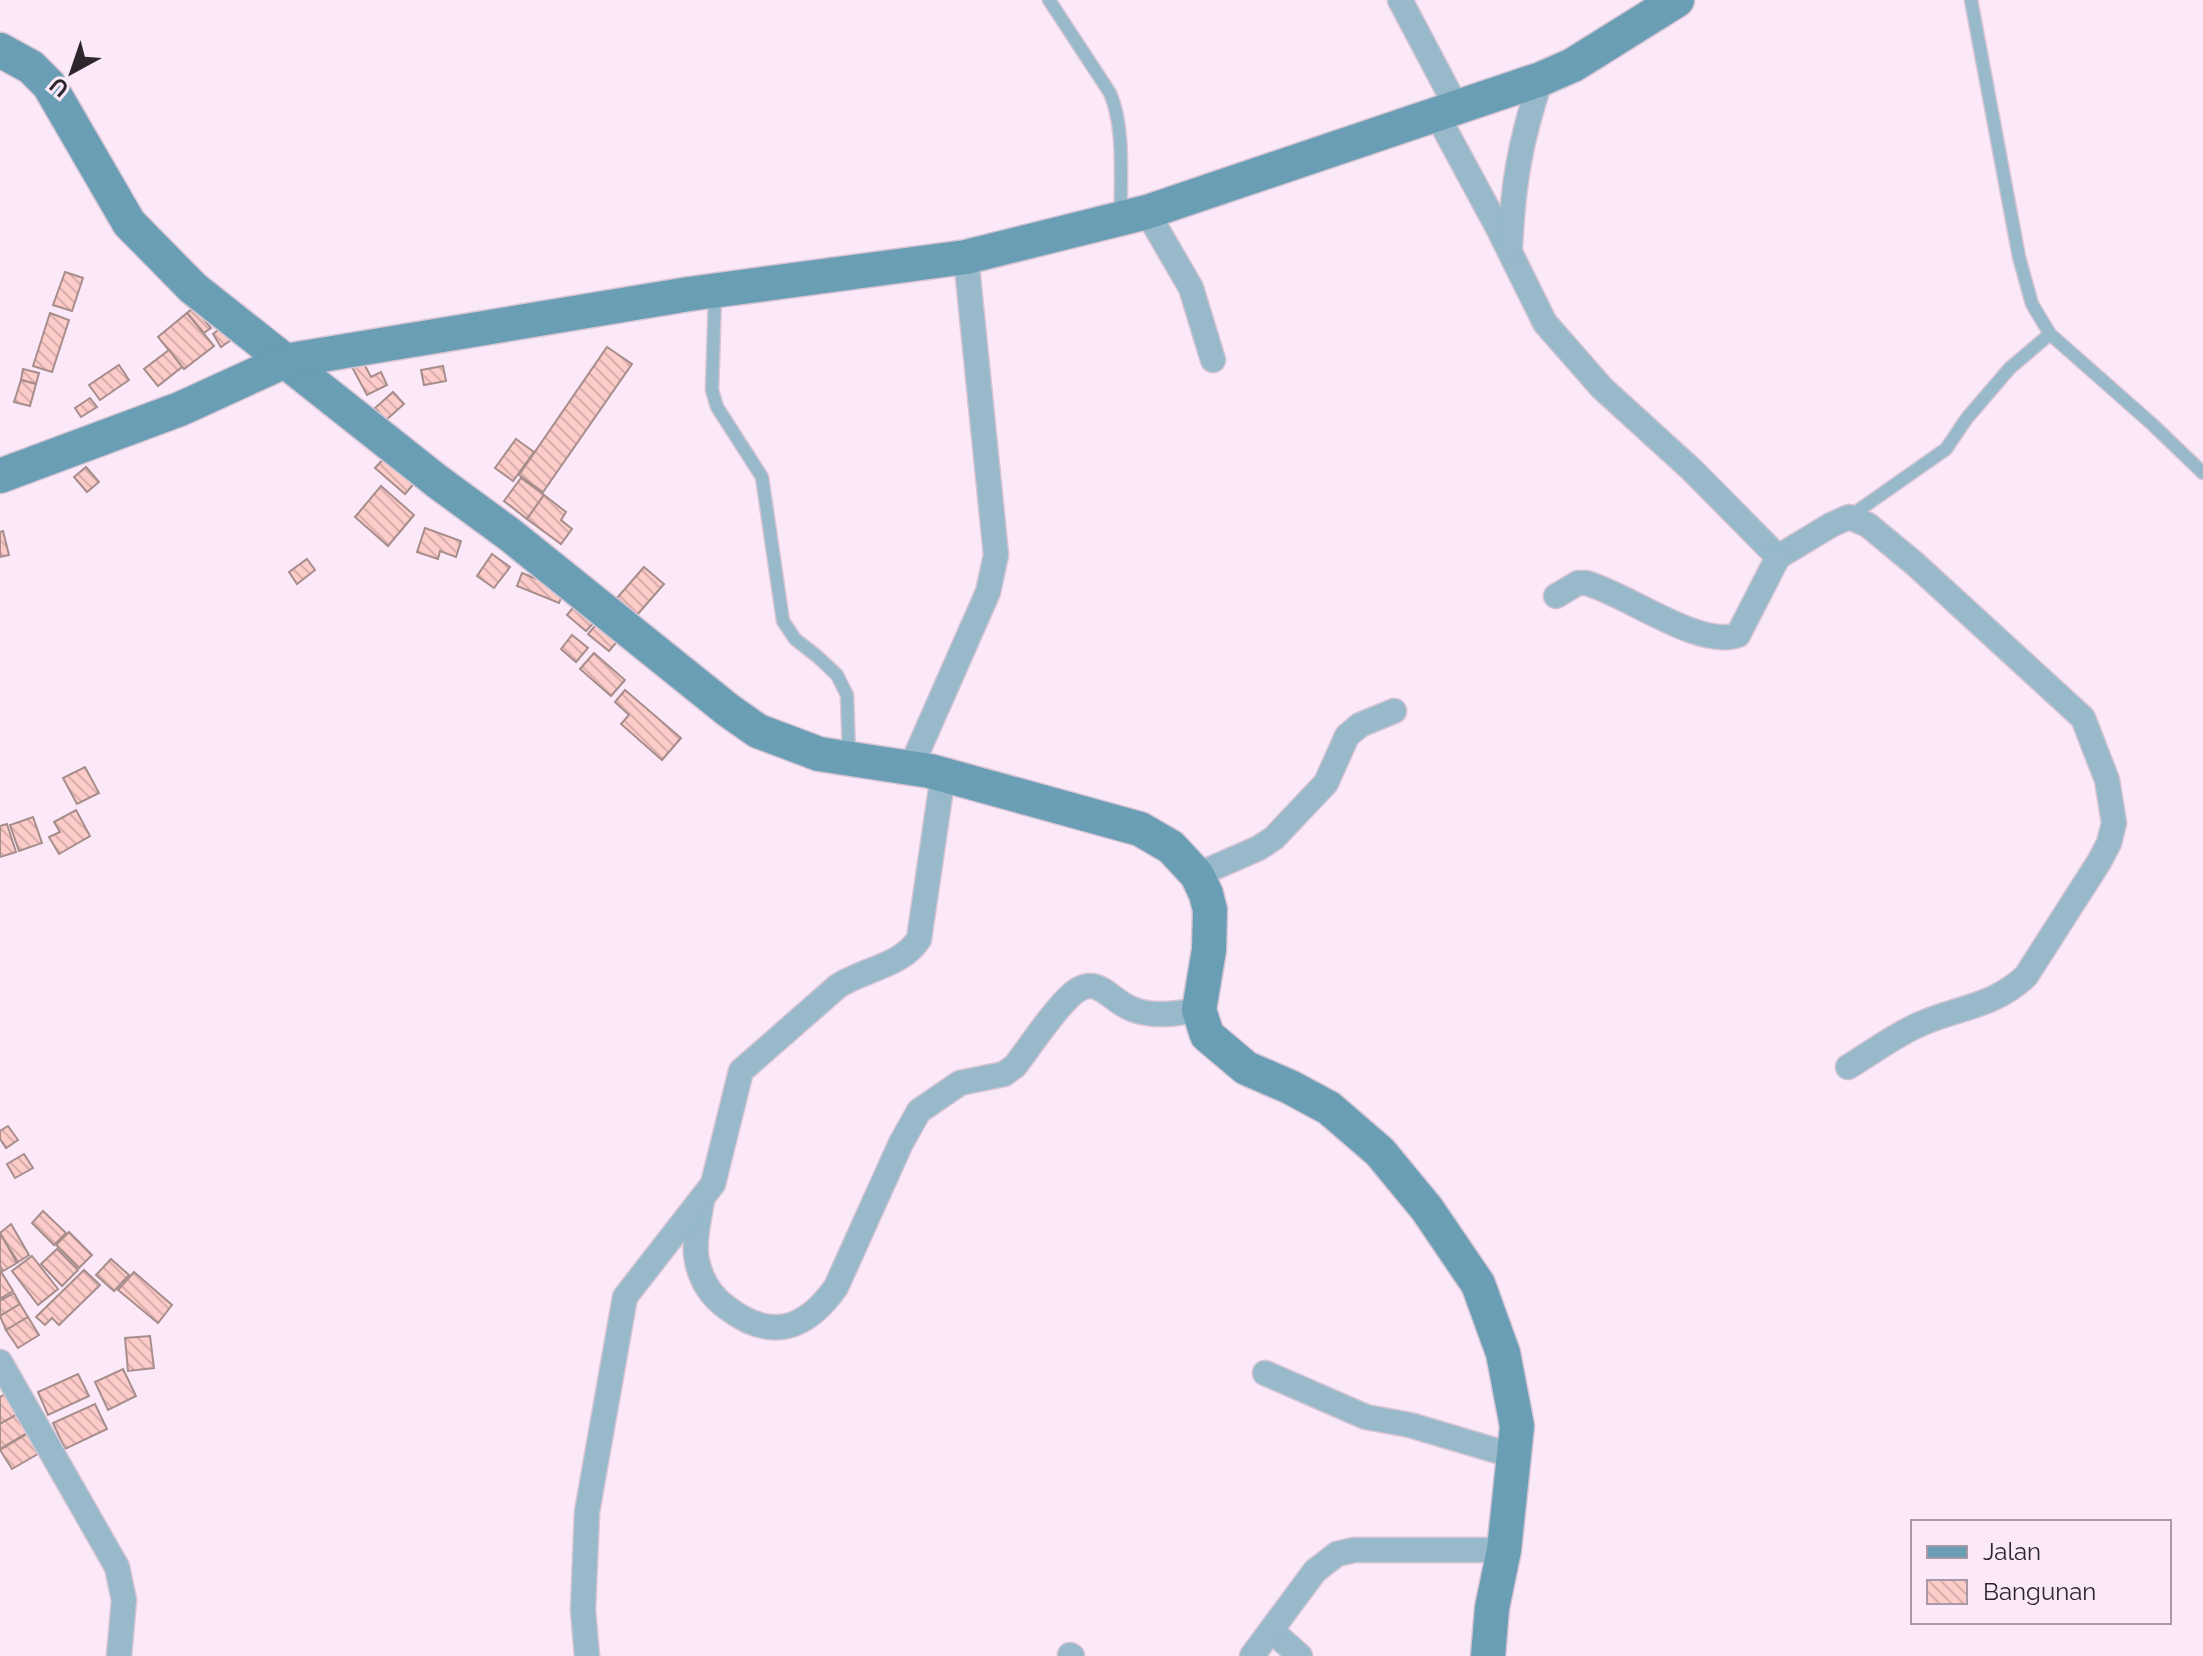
<svg xmlns="http://www.w3.org/2000/svg" width="2203" height="1656" font-family="Raleway,sans-serif">
<style>
.building{fill:url(#building-back-hatch);stroke:#a78e8c;stroke-width:2}
.lines{fill:none;stroke-linecap:round;stroke-linejoin:round}
.lane-casing{stroke:#d6c5d4;stroke-width:15}
.street-casing{stroke:#d6c5d4;stroke-width:27}
.secondary-casing{stroke:#d6c5d4;stroke-width:37}
.lane{stroke:#97b9c9;stroke-width:12}
.street{stroke:#97b9c9;stroke-width:24}
.secondary{stroke:#6a9eb5;stroke-width:34}
</style>
<defs>
<pattern id="building-back-hatch" width="6" height="6" patternUnits="userSpaceOnUse" patternTransform="scale(2)"><rect width="6" height="6" fill="#fdcbc8"/><path d="M-1 5l2 2M0 0l6 6M5-1l2 2" fill="none" stroke="#d9aeac"/></pattern>
</defs>
<rect width="100%" height="100%" fill="#fbe8f9"/>
<g class="building">
<path d="M 65,272 L 83,278 L 72,311 L 53,305 Z"/>
<path d="M 194,307 L 211,328 L 204,333 L 187,313 Z"/>
<path d="M 50,313 L 69,320 L 52,372 L 33,366 Z"/>
<path d="M 187,313 L 214,346 L 184,369 L 158,337 Z"/>
<path d="M 222,327 L 231,340 L 221,347 L 213,334 Z"/>
<path d="M 607,347 L 632,364 L 543,492 L 519,475 Z"/>
<path d="M 169,350 L 182,367 L 158,386 L 144,369 Z"/>
<path d="M 363,362 L 371,377 L 381,372 L 387,385 L 367,395 L 352,367 Z"/>
<path d="M 119,365 L 129,380 L 100,400 L 89,385 Z"/>
<path d="M 443,366 L 446,381 L 424,385 L 421,370 Z"/>
<path d="M 23,369 L 39,373 L 36,384 L 21,380 Z"/>
<path d="M 21,380 L 36,384 L 30,406 L 14,402 Z"/>
<path d="M 393,392 L 404,404 L 386,420 L 375,408 Z"/>
<path d="M 90,398 L 97,407 L 81,417 L 75,408 Z"/>
<path d="M 516,439 L 534,452 L 513,481 L 495,468 Z"/>
<path d="M 387,455 L 417,480 L 405,494 L 375,468 Z"/>
<path d="M 86,467 L 99,482 L 87,492 L 74,477 Z"/>
<path d="M 521,478 L 544,495 L 527,519 L 504,501 Z"/>
<path d="M 381,486 L 414,515 L 388,546 L 355,517 Z"/>
<path d="M 544,495 L 566,512 L 561,520 L 572,529 L 561,544 L 527,519 Z"/>
<path d="M 425,528 L 461,541 L 456,557 L 440,551 L 438,559 L 417,552 Z"/>
<path d="M 3,531 L 9,555 L 0,557 L 0,532 Z"/>
<path d="M 492,554 L 510,567 L 494,588 L 477,576 Z"/>
<path d="M 307,559 L 315,570 L 297,584 L 289,572 Z"/>
<path d="M 644,567 L 664,584 L 637,615 L 617,598 Z"/>
<path d="M 522,573 L 564,590 L 559,603 L 517,586 Z"/>
<path d="M 578,602 L 598,618 L 586,631 L 567,615 Z"/>
<path d="M 601,619 L 621,637 L 609,651 L 588,634 Z"/>
<path d="M 572,635 L 588,648 L 576,662 L 561,649 Z"/>
<path d="M 594,653 L 625,680 L 611,696 L 580,669 Z"/>
<path d="M 625,690 L 681,738 L 662,760 L 621,724 L 629,715 L 615,702 Z"/>
<path d="M 85,767 L 99,793 L 77,804 L 63,778 Z"/>
<path d="M 76,810 L 90,836 L 59,854 L 49,837 L 60,832 L 54,822 Z"/>
<path d="M 33,817 L 42,843 L 19,851 L 10,825 Z"/>
<path d="M 7,824 L 16,852 L 0,857 L 0,826 Z"/>
<path d="M 8,1126 L 18,1140 L 6,1148 L 0,1139 L 0,1131 Z"/>
<path d="M 24,1154 L 33,1168 L 15,1178 L 7,1164 Z"/>
<path d="M 43,1211 L 66,1233 L 54,1245 L 32,1223 Z"/>
<path d="M 11,1224 L 29,1255 L 18,1262 L 0,1233 Z"/>
<path d="M 69,1232 L 92,1255 L 79,1268 L 56,1245 Z"/>
<path d="M 0,1233 L 17,1263 L 3,1271 L 0,1266 Z"/>
<path d="M 57,1249 L 78,1270 L 62,1286 L 41,1264 Z"/>
<path d="M 32,1256 L 58,1289 L 38,1305 L 12,1271 Z"/>
<path d="M 111,1259 L 129,1275 L 114,1291 L 96,1275 Z"/>
<path d="M 0,1270 L 13,1291 L 0,1299 Z"/>
<path d="M 84,1270 L 100,1285 L 59,1325 L 52,1318 L 45,1325 L 36,1317 Z"/>
<path d="M 134,1272 L 172,1305 L 158,1323 L 118,1290 Z"/>
<path d="M 14,1293 L 20,1304 L 0,1316 L 0,1301 Z"/>
<path d="M 20,1304 L 28,1317 L 6,1330 L 0,1316 Z"/>
<path d="M 28,1317 L 39,1335 L 18,1348 L 6,1330 Z"/>
<path d="M 150,1336 L 154,1368 L 128,1371 L 125,1338 Z"/>
<path d="M 123,1369 L 136,1396 L 108,1410 L 95,1382 Z"/>
<path d="M 78,1374 L 89,1396 L 48,1415 L 38,1392 Z"/>
<path d="M 9,1392 L 21,1412 L 0,1424 L 0,1397 Z"/>
<path d="M 95,1404 L 107,1429 L 65,1449 L 53,1423 Z"/>
<path d="M 21,1412 L 32,1430 L 0,1449 L 0,1424 Z"/>
<path d="M 32,1431 L 43,1451 L 12,1469 L 0,1450 Z"/>
</g>
<g class="lines">
<g class="lane-casing">
<g id="lane">
<path d="M 1049,0 L 1110,93 C 1125,128 1120,176 1121,215"/>
<path d="M 1971,0 L 2019,257 L 2032,304 L 2050,334"/>
<path d="M 715,294 L 712,390 L 717,407 L 762,477 L 783,621 L 795,639 L 818,657 L 837,675 L 847,695 L 849,755"/>
<path d="M 1849,517 L 1946,449 L 1967,418 L 2010,368 L 2050,334 L 2152,424 L 2203,473"/>
</g>
</g>
<g class="street-casing">
<g id="street">
<path d="M 1400,0 L 1457,108"/>
<path d="M 1437,115 L 1497,226 L 1545,323 L 1602,388 L 1692,470 L 1778,557 L 1831,525 L 1849,517 L 1868,525 L 1915,564 L 2083,718 L 2107,780 L 2114,823 L 2109,843 L 2099,862 L 2026,976 C 1992,1008 1957,1007 1918,1025 C 1894,1036 1871,1053 1848,1067"/>
<path d="M 1147,212 L 1191,288 L 1213,360"/>
<path d="M 1510,248 C 1513,184 1520,141 1541,79"/>
<path d="M 1556,596 L 1578,583 L 1586,583 C 1627,594 1699,649 1738,635 L 1778,557"/>
<path d="M 910,769 L 988,592 L 996,555 L 966,257"/>
<path d="M 1197,875 L 1259,848 L 1274,838 L 1326,783 L 1347,736 L 1360,725 L 1394,711"/>
<path d="M 702,1200 C 699,1219 693,1243 697,1261 C 701,1280 711,1296 726,1307 C 770,1341 805,1331 836,1287 L 901,1143 L 919,1111 L 960,1083 L 1004,1074 L 1015,1066 C 1032,1044 1048,1018 1068,998 C 1096,969 1108,1000 1132,1009 C 1154,1018 1176,1013 1199,1010"/>
<path d="M 0,1362 L 117,1567 L 124,1600 L 119,1656"/>
<path d="M 1265,1373 L 1366,1417 L 1410,1425 L 1514,1456"/>
<path d="M 1272,1631 L 1300,1656"/>
<path d="M 1070,1655 L 1072,1656"/>
<path d="M 587,1656 L 583,1610 L 587,1512 L 625,1297 L 713,1184 L 741,1071 L 838,986 C 864,969 902,966 919,939 L 943,775"/>
<path d="M 1252,1656 L 1315,1571 L 1337,1554 L 1354,1550 L 1504,1550"/>
</g>
</g>
<g class="secondary-casing">
<g id="secondary">
<path d="M 0,50 L 31,67 L 49,85 L 129,223 L 193,288 L 438,482 L 509,534 L 728,710 L 758,731 L 819,754 L 930,771 L 1140,829 L 1171,847 L 1197,875 L 1206,894 L 1210,910 L 1209,950 L 1199,1010 L 1207,1035 L 1246,1068 L 1290,1087 L 1329,1108 L 1380,1152 L 1427,1209 L 1478,1284 L 1503,1353 L 1517,1426 L 1504,1550 L 1492,1608 L 1488,1656"/>
<path d="M 0,476 L 180,409 L 285,361 L 689,294 L 966,257 L 1147,212 L 1541,79 L 1573,65 L 1677,0"/>
</g>
</g>
<use href="#lane" class="lane"/>
<use href="#street" class="street"/>
<use href="#secondary" class="secondary"/>
</g>
<rect x="1911" y="1520" width="260" height="104" fill="#fbe8f9" stroke="#a99aa7" stroke-width="2"/>
<rect x="1927" y="1546" width="40" height="12" fill="#6a9eb5" stroke="#a99aa7" stroke-width="2"/>
<text x="1983" y="1560" font-size="24" fill="#2d262d">Jalan</text>
<rect x="1927" y="1580" width="40" height="24" fill="url(#building-back-hatch)" stroke="#a99aa7" stroke-width="2"/>
<text x="1983" y="1600" font-size="24" fill="#2d262d">Bangunan</text>
<g transform="translate(72 72) rotate(220)" stroke="#fbe8f9" stroke-width="6" paint-order="stroke">
<path d="M0-6L14 30L0 20L-14 30Z" fill="#2d262d"/>
<text y="-12" font-size="22" font-weight="bold" text-anchor="middle" fill="#2d262d">U</text>
</g>
</svg>
